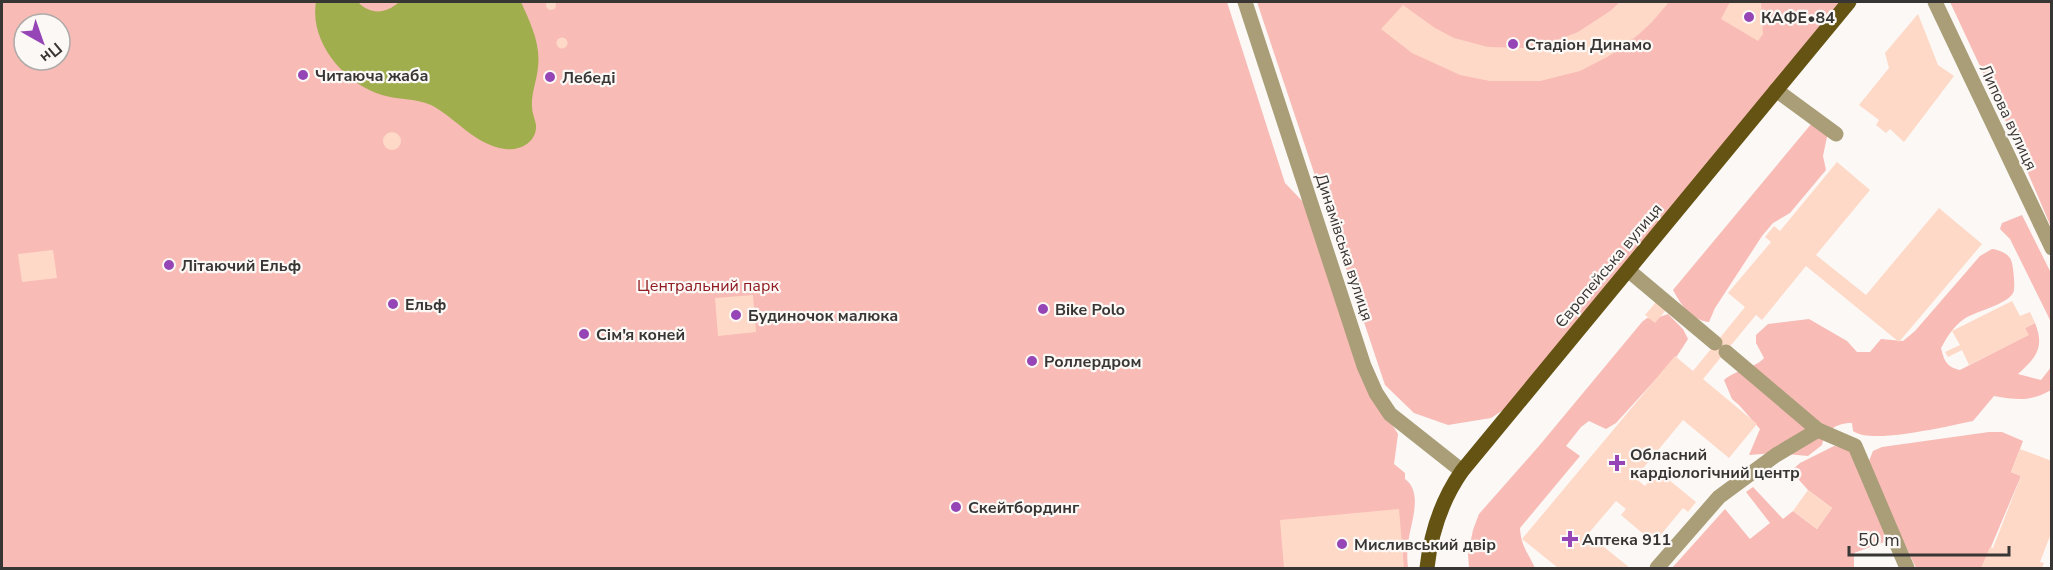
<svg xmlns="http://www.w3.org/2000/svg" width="2053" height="570" font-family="'Nunito Sans',sans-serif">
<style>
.green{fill:#f8bbb6;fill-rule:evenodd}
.water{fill:#a0ae4e}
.building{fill:#ffd9c7}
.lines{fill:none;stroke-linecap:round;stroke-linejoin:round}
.minor{stroke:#a99e77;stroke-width:15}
.major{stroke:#645313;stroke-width:15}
.poi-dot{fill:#9545b5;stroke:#fbf8f5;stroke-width:2}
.labels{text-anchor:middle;stroke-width:4.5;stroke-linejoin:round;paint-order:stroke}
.poi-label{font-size:16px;font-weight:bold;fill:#383635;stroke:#fbf8f5;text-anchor:start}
.street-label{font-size:16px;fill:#383635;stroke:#fbf8f5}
.park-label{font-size:16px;fill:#901b22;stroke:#fbf8f5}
</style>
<rect width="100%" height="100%" fill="#fbf8f5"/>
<g class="green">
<path d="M 2,2 L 1227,2 L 1285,183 L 1308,207 L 1363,378 L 1398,434 L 1394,464 L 1405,473 L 1405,479 C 1424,493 1410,524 1408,544 C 1407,552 1407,560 1408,568 L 2,568 ZM 24,24 L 60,24 L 60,60 L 24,60 Z"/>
<path d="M 1257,2 L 1844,2 L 1532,391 L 1491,418 L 1448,425 L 1414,413 L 1385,385 Z"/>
<path d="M 1950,2 L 2051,2 L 2051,227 L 2007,124 Z"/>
<path d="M 1812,123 L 1828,132 L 1823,156 L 1826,170 L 1790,213 L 1773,223 L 1762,236 L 1715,308 L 1709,322 C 1691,320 1681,305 1673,290 Z"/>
<path d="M 2022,215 L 2051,273 L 2051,322 L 2010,239 L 2000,229 L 2002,223 Z"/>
<path d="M 1992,249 C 1999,250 2008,253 2011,260 C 2013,264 2016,289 2013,293 C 2006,305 1976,311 1964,319 C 1953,327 1947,337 1941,348 C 1944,361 1947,367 1960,370 L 2028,335 L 2025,328 L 2035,323 C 2045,347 2036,358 2018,374 L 2041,380 L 2052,366 L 2051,390 C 2030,402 2017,400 1994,396 L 1973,421 C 1947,426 1872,445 1853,431 L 1852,423 C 1837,423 1825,430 1822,445 L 1808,456 L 1775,453 L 1749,455 L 1760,429 L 1739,405 L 1732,399 L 1724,380 C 1737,369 1756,368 1764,358 L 1756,343 L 1756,335 L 1768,324 L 1809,319 L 1847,341 L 1857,352 L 1870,352 L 1881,339 L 1903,341 L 1915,331 L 1980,256 Z"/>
<path d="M 1668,314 L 1683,329 L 1688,339 L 1677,356 L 1616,423 L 1606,429 L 1589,421 L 1581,427 L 1566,446 L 1580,456 L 1520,528 C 1521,547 1528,552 1535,568 L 1469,568 L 1468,554 L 1473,530 L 1479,514 L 1539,446 L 1642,322 L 1647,318 L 1654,319 Z"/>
<path d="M 1989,432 L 2002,432 L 2023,441 L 2011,472 L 2021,476 L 1982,568 L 1916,568 L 1905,545 L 1890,540 L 1854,553 L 1854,568 L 1672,568 L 1725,509 L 1750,539 L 1770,523 L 1746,492 L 1753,487 L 1783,519 L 1793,511 L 1817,529 L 1832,508 L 1808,490 L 1791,471 L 1800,463 L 1834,446 C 1844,446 1858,457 1869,461 L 1873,451 L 1882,447 Z"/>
</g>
<path class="water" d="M 316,2 L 358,2 C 370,15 386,14 399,2 L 521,2 C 530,22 541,44 538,67 C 537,80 531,94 532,107 C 532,113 535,119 536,125 C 537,142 520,151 505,149 C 475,145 456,118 431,105 C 415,98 398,100 382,95 C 345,84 309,42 316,2 Z"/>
<g class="building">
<circle cx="551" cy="5" r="5"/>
<path d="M 1620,2 L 1669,2 L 1652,22 L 1638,35 L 1609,56 L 1580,71 L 1540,81 L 1490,81 L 1460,75 L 1412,53 L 1381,29 L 1403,5 L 1435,28 L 1454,38 L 1488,47 L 1524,48 L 1555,41 L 1578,32 L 1610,11 Z"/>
<path d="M 1730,2 L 1761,2 L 1763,34 L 1758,41 L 1721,19 Z"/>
<path d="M 1918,14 L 1938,65 L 1954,76 L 1904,142 L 1890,129 L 1886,133 L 1876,125 L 1879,120 L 1859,105 L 1889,68 L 1885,53 Z"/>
<circle cx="562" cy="43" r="5.5"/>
<circle cx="392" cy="141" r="9"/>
<path d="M 1837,162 L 1870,190 L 1816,255 L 1866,295 L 1939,208 L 1982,244 L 1899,342 L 1806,266 L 1762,320 L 1756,315 L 1703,379 L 1757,424 L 1729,458 L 1683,420 L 1635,478 L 1645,486 L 1658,471 L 1696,502 L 1688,512 L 1683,508 L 1654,543 L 1621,515 L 1626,509 L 1616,501 L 1588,534 L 1630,568 L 1558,568 L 1522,539 L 1675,356 L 1693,371 L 1745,307 L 1728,293 L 1771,242 L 1765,237 L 1774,226 L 1780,231 Z"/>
<path d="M 53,250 L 57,278 L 22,282 L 18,254 Z"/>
<path d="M 753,295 L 756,332 L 718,336 L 715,298 Z"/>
<path d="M 2012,301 L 2020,316 L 2030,312 L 2035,323 L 2025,328 L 2029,335 L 1969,365 L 1962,350 L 1948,357 L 1945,352 L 1960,345 L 1952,331 Z"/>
<path d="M 1656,302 L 1666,310 L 1655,323 L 1645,315 Z"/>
<path d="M 2020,449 L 2052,461 L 2052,531 L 2040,562 L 2044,563 L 2042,568 L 1981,568 L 1990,547 L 1993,548 L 2021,476 L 2011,472 Z"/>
<path d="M 1808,490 L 1832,508 L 1817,529 L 1793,511 Z"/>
<path d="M 1399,509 L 1404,568 L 1284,568 L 1280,520 Z"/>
</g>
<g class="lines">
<g class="minor">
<path d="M 1245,2 L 1364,366 L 1376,393 L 1390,414 L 1462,471"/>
<path d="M 1935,2 L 2052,248"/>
<path d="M 1776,90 L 1836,134"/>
<path d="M 1628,270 L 1715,343"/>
<path d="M 1726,352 L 1818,430 L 1855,446 L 1907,568"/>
<path d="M 1657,568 L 1719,497 L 1776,455 L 1818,430"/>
</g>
<path class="major" d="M 1427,568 C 1431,532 1441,501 1462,471 L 1849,2"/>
</g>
<g class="poi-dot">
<circle cx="1749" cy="17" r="6"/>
<circle cx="1513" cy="44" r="6"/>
<circle cx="303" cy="75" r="6"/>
<circle cx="550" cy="77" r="6"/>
<circle cx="169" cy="265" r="6"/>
<circle cx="393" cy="304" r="6"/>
<circle cx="1043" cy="309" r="6"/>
<circle cx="736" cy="315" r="6"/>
<circle cx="584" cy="334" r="6"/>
<circle cx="1032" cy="361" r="6"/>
<path d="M1614 454h6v6h6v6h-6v6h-6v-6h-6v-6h6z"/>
<circle cx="956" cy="507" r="6"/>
<path d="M1567 530h6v6h6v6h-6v6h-6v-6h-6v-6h6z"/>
<circle cx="1342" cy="544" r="6"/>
</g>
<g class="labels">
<g class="poi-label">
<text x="1761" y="23">КАФЕ•84</text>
<text x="1525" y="50">Стадіон Динамо</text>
<text x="315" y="81">Читаюча жаба</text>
<text x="562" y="83">Лебеді</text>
<text x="181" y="271">Літаючий Ельф</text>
<text x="405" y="310">Ельф</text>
<text x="1055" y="315">Bike Polo</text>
<text x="748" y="321">Будиночок малюка</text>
<text x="596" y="340">Сім'я коней</text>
<text x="1044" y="367">Роллердром</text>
<text x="1630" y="460">Обласний<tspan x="1630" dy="18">кардiологiчний центр</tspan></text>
<text x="968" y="513">Скейтбординг</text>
<text x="1582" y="545">Аптека 911</text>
<text x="1354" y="550">Мисливський двір</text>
</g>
<g class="street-label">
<text transform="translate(2009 117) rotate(65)" y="6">Липова вулиця</text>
<text transform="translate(1345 247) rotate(72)" y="6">Динамівська вулиця</text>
<text transform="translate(1608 265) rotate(-50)" y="6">Європейська вулиця</text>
</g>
<g class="park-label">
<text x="708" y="291">Центральний парк</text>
</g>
</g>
<rect width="2053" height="570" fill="none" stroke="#383635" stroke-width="6"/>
<g transform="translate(42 42) rotate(140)"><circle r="28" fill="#fbf8f5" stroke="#adaaa8" stroke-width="1.5"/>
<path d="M0-4.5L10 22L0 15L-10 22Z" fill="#9545b5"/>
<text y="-9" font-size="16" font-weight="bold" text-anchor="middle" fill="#383635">Пн</text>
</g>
<path d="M1849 546v9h160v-9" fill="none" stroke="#383635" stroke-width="3"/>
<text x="1858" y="546" font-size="18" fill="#383635" stroke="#fbf8f5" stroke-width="4.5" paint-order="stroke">50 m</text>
</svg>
